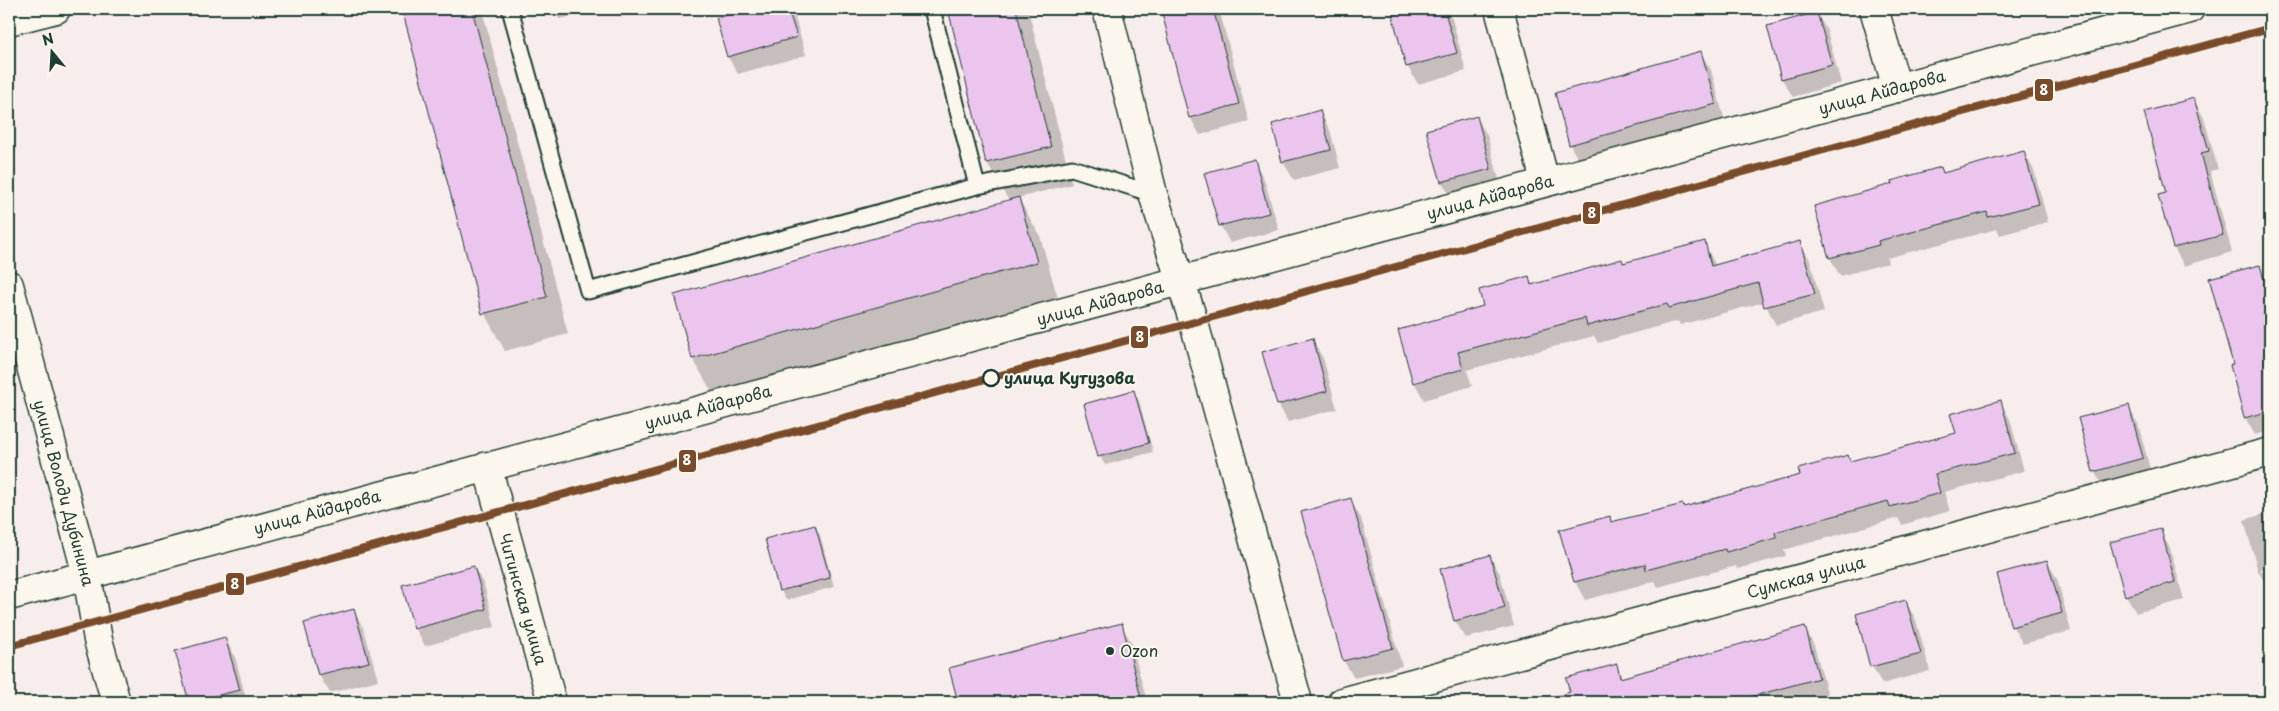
<svg xmlns="http://www.w3.org/2000/svg" width="2279" height="711" font-family="'Playpen Sans',sans-serif">
<style>
.shadow{fill:#0003}
.building{fill:#ecc5ef;stroke:#1f3d34}
.lines{fill:none;stroke-linecap:round;stroke-linejoin:round}
.lane-casing{stroke:#1f3d34;stroke-width:19}
.street-casing{stroke:#1f3d34;stroke-width:31}
.lane{stroke:#fbf7ec;stroke-width:15}
.street{stroke:#fbf7ec;stroke-width:28}
.tram-1-casing{stroke:#fbf7ec;stroke-width:11}
.tram-1{stroke:#7a4b2a;stroke-width:8}
.stop-dot{fill:#fbf7ec;stroke:#1f3d34;stroke-width:2.5}
.poi-dot{fill:#1f3d34;stroke:#fbf7ec;stroke-width:2}
.labels{text-anchor:middle;stroke-width:4;stroke-linejoin:round;paint-order:stroke}
.street-label{font-size:16px;fill:#1f3d34;stroke:#fbf7ec}
.stop-label{font-size:16px;font-weight:bold;fill:#1f3d34;stroke:#fbf7ec;text-anchor:start}
.poi-label{font-size:16px;fill:#1f3d34;stroke:#fbf7ec;text-anchor:start}
.line-badge{stroke:#fbf7ec;stroke-width:2}
.badge-label{font-size:14px;text-anchor:middle;font-weight:bold;fill:#fff}
</style>
<rect width="100%" height="100%" fill="#f8eded"/>
<filter id="ink" filterUnits="userSpaceOnUse"><feTurbulence type="fractalNoise" baseFrequency=".02" numOctaves="2"/><feDisplacementMap in="SourceGraphic" scale="10" xChannelSelector="R" yChannelSelector="G"/><feConvolveMatrix kernelMatrix="1 2 1 2 8 2 1 2 1" color-interpolation-filters="sRGB"/></filter>
<g filter="url(#ink)">
<g class="shadow">
<path d="M 403,9 L 482,9 L 568,334 L 505,351 L 484,313 Z"/>
<path d="M 553,9 L 613,9 L 559,19 Z"/>
<path d="M 755,9 L 790,9 L 795,18 L 806,55 L 738,74 L 728,57 L 717,19 Z"/>
<path d="M 949,9 L 1028,9 L 1072,184 L 1018,198 L 1040,236 L 1058,299 L 714,396 L 693,359 L 1009,201 L 987,163 Z"/>
<path d="M 1163,9 L 1219,9 L 1249,122 L 1200,135 L 1190,117 Z"/>
<path d="M 1392,9 L 1446,9 L 1452,19 L 1466,71 L 1418,84 L 1407,66 Z"/>
<path d="M 1817,14 L 1827,31 L 1841,83 L 1793,97 L 1782,79 L 1768,27 Z"/>
<path d="M 1701,53 L 1711,70 L 1725,122 L 1580,163 L 1570,145 L 1556,94 Z"/>
<path d="M 2194,100 L 2204,118 L 2218,169 L 2210,171 L 2232,252 L 2184,266 L 2174,248 L 2160,196 L 2168,194 Z"/>
<path d="M 1320,112 L 1330,130 L 1340,168 L 1294,180 L 1283,162 L 1273,125 Z"/>
<path d="M 1476,117 L 1487,135 L 1501,187 L 1452,199 L 1442,182 Z"/>
<path d="M 2024,153 L 2034,170 L 2048,222 L 2000,235 L 1997,229 L 1887,258 L 1888,263 L 1840,276 L 1830,258 L 1894,185 L 1941,168 L 1944,174 Z"/>
<path d="M 1254,161 L 1264,179 L 1279,230 L 1230,243 L 1220,225 Z"/>
<path d="M 1800,242 L 1810,260 L 1824,312 L 1776,325 L 1764,302 L 1680,325 L 1678,321 L 1598,343 L 1594,336 L 1467,370 L 1472,386 L 1424,400 L 1414,382 L 1485,307 L 1528,277 L 1533,286 L 1704,243 L 1716,266 Z"/>
<path d="M 2259,266 L 2270,286 L 2270,431 L 2255,435 L 2245,417 L 2235,365 Z"/>
<path d="M 1312,340 L 1323,358 L 1337,409 L 1288,422 L 1278,404 Z"/>
<path d="M 1134,392 L 1139,401 L 1153,452 L 1105,465 L 1100,456 Z"/>
<path d="M 2000,402 L 2010,419 L 2024,471 L 1944,492 L 1950,511 L 1902,525 L 1898,518 L 1784,550 L 1786,556 L 1737,569 L 1736,566 L 1658,587 L 1655,581 L 1585,600 L 1575,582 L 1561,531 L 1609,517 L 1613,523 L 1684,508 L 1801,476 L 1848,457 L 1851,462 L 1957,434 Z"/>
<path d="M 2128,407 L 2138,424 L 2152,476 L 2104,489 L 2094,471 Z"/>
<path d="M 1350,500 L 1361,518 L 1402,666 L 1354,678 L 1344,661 Z"/>
<path d="M 2270,512 L 2270,567 L 2261,569 L 2261,572 L 2270,569 L 2269,589 L 2258,571 L 2244,520 Z"/>
<path d="M 815,526 L 820,535 L 834,587 L 786,600 L 781,591 L 767,540 Z"/>
<path d="M 2160,531 L 2170,548 L 2184,600 L 2136,613 L 2126,595 Z"/>
<path d="M 9,553 L 11,562 L 9,563 Z"/>
<path d="M 1490,556 L 1500,574 L 1514,626 L 1466,638 L 1455,621 L 1441,569 Z"/>
<path d="M 2047,561 L 2057,579 L 2071,631 L 2023,644 L 2013,627 L 1998,575 Z"/>
<path d="M 474,567 L 484,585 L 495,627 L 425,646 L 415,628 Z"/>
<path d="M 1906,602 L 1916,620 L 1930,671 L 1882,684 L 1872,666 Z"/>
<path d="M 354,611 L 364,629 L 378,680 L 330,693 L 319,675 L 305,624 Z"/>
<path d="M 1121,625 L 1131,642 L 1147,702 L 959,702 L 950,669 Z"/>
<path d="M 1804,627 L 1814,645 L 1828,696 L 1807,702 L 1531,702 L 1571,691 L 1616,666 L 1623,679 Z"/>
<path d="M 225,639 L 235,657 L 247,702 L 190,702 L 177,652 Z"/>
<path d="M 513,697 L 516,702 L 495,702 Z"/>
</g>
<g class="building">
<path d="M 402,9 L 472,9 L 547,297 L 482,314 Z"/>
<path d="M 750,9 L 788,9 L 797,37 L 727,57 L 716,18 Z"/>
<path d="M 948,9 L 1016,9 L 1051,147 L 986,163 Z"/>
<path d="M 1161,9 L 1213,9 L 1239,104 L 1189,118 Z"/>
<path d="M 1410,9 L 1444,9 L 1457,53 L 1406,67 L 1392,14 Z"/>
<path d="M 1817,12 L 1832,65 L 1781,79 L 1767,26 Z"/>
<path d="M 1701,51 L 1716,104 L 1569,145 L 1555,93 Z"/>
<path d="M 2194,98 L 2209,151 L 2201,153 L 2223,235 L 2173,248 L 2158,195 L 2166,193 L 2144,112 Z"/>
<path d="M 1320,110 L 1331,150 L 1282,162 L 1272,124 Z"/>
<path d="M 1477,116 L 1491,169 L 1441,182 L 1426,130 Z"/>
<path d="M 2024,151 L 2039,204 L 1988,217 L 1987,212 L 1878,241 L 1879,245 L 1829,258 L 1814,206 L 1892,184 L 1891,181 L 1941,167 L 1943,173 Z"/>
<path d="M 1255,159 L 1269,213 L 1219,226 L 1204,173 Z"/>
<path d="M 1019,197 L 1037,262 L 692,359 L 674,295 Z"/>
<path d="M 1705,241 L 1711,266 L 1800,241 L 1815,294 L 1764,307 L 1758,283 L 1669,308 L 1667,304 L 1587,326 L 1585,318 L 1458,352 L 1463,369 L 1413,383 L 1398,330 L 1483,306 L 1479,290 L 1529,276 L 1531,285 L 1622,259 L 1623,263 Z"/>
<path d="M 2260,265 L 2270,302 L 2270,411 L 2244,418 L 2230,365 L 2233,364 L 2209,278 Z"/>
<path d="M 1313,338 L 1327,391 L 1277,405 L 1262,352 Z"/>
<path d="M 1134,390 L 1149,443 L 1098,457 L 1084,404 Z"/>
<path d="M 2001,400 L 2015,453 L 1935,474 L 1940,493 L 1890,507 L 1888,501 L 1775,532 L 1776,538 L 1726,552 L 1725,549 L 1646,570 L 1645,564 L 1574,582 L 1559,530 L 1610,516 L 1611,522 L 1683,504 L 1684,507 L 1800,475 L 1798,469 L 1848,455 L 1850,461 L 1956,433 L 1950,414 Z"/>
<path d="M 2129,405 L 2143,458 L 2093,472 L 2078,418 Z"/>
<path d="M 1351,498 L 1393,648 L 1343,661 L 1301,512 Z"/>
<path d="M 815,525 L 830,578 L 779,591 L 765,539 Z"/>
<path d="M 2161,529 L 2175,582 L 2125,596 L 2110,542 Z"/>
<path d="M 1490,555 L 1505,608 L 1454,621 L 1440,569 Z"/>
<path d="M 2047,560 L 2062,613 L 2011,627 L 1997,574 Z"/>
<path d="M 474,566 L 486,609 L 414,629 L 402,585 Z"/>
<path d="M 1906,600 L 1921,654 L 1870,667 L 1856,614 Z"/>
<path d="M 354,609 L 369,662 L 318,675 L 304,623 Z"/>
<path d="M 1122,623 L 1142,702 L 958,702 L 949,668 Z"/>
<path d="M 1805,626 L 1819,678 L 1732,702 L 1565,702 L 1563,694 L 1570,692 L 1566,678 L 1617,664 L 1620,678 Z"/>
<path d="M 225,637 L 240,690 L 189,702 L 175,651 Z"/>
</g>
<g class="lines">
<g class="lane-casing">
<g id="lane">
<path d="M 510,9 L 588,291 L 977,186 L 1072,168 L 1153,194"/>
<path d="M 932,9 L 977,186"/>
</g>
</g>
<g class="street-casing">
<g id="street">
<path d="M 1107,9 L 1153,194 L 1194,323 L 1298,702"/>
<path d="M 1499,9 L 1545,181"/>
<path d="M 1874,9 L 1897,88"/>
<path d="M 9,21 L 56,9"/>
<path d="M 9,285 L 87,575 L 98,640 L 116,702"/>
<path d="M 487,466 L 552,702"/>
<path d="M 9,596 L 2190,9"/>
<path d="M 1342,702 L 2270,452"/>
</g>
</g>
<use href="#lane" class="lane"/>
<use href="#street" class="street"/>
<g class="tram-1-casing">
<path id="tram-1" d="M 9,646 L 2270,28"/>
</g>
<use href="#tram-1" class="tram-1"/>
</g>
</g>
<circle class="stop-dot" cx="991" cy="378" r="8"/>
<circle class="poi-dot" cx="1110" cy="651" r="5"/>
<g class="labels">
<g class="street-label">
<text transform="translate(1882 92) rotate(-15)" y="6">улица Айдарова</text>
<text transform="translate(1490 197) rotate(-15)" y="6">улица Айдарова</text>
<text transform="translate(1100 303) rotate(-15)" y="6">улица Айдарова</text>
<text transform="translate(708 407) rotate(-15)" y="6">улица Айдарова</text>
<text transform="translate(64 493) rotate(75)" y="6">улица Володи Дубинина</text>
<text transform="translate(317 512) rotate(-15)" y="6">улица Айдарова</text>
<text transform="translate(1806 577) rotate(-15)" y="6">Сумская улица</text>
<text transform="translate(523 599) rotate(74)" y="6">Читинская улица</text>
</g>
<g class="stop-label">
<text x="1004" y="384">улица Кутузова</text>
</g>
<g class="poi-label">
<text x="1120" y="657">Ozon</text>
</g>
</g>
<g class="line-badge">
<rect x="2034" y="78" width="20" height="24" rx="5" fill="#7a4b2a"/>
<rect x="1582" y="201" width="19" height="24" rx="5" fill="#7a4b2a"/>
<rect x="1130" y="325" width="19" height="24" rx="5" fill="#7a4b2a"/>
<rect x="678" y="449" width="19" height="24" rx="5" fill="#7a4b2a"/>
<rect x="225" y="572" width="20" height="24" rx="5" fill="#7a4b2a"/>
</g>
<g class="badge-label">
<text x="2044" y="95">8</text>
<text x="1592" y="218">8</text>
<text x="1140" y="342">8</text>
<text x="687" y="465">8</text>
<text x="235" y="589">8</text>
</g>
<rect width="2279" height="711" fill="none" stroke="#fbf7ec" stroke-width="30"/>
<rect x="15" y="15" width="2249" height="681" fill="none" stroke="#1f3d34" stroke-width="2" filter="url(#ink)"/>
<g transform="translate(52 52) rotate(342)" stroke="#fbf7ec" stroke-width="4" paint-order="stroke">
<path d="M0-4L9 19L0 12L-9 19Z" fill="#1f3d34"/>
<text y="-8" font-size="14" font-weight="bold" text-anchor="middle" fill="#1f3d34">N</text>
</g>
</svg>
